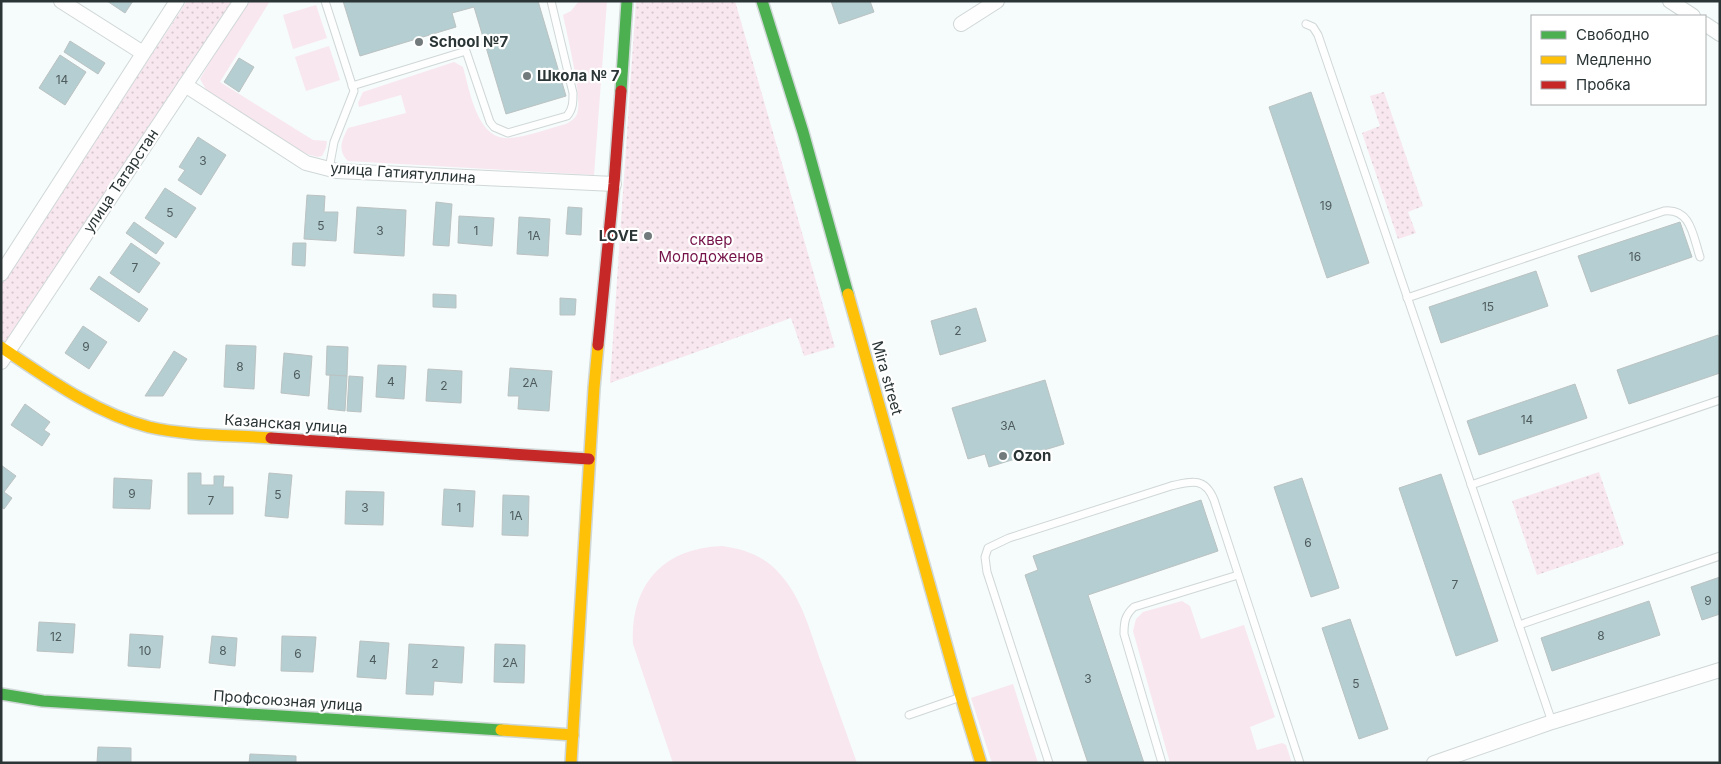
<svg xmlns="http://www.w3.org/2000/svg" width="1721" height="764" font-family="Inter,sans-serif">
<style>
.grass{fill:#f8e7ee}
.park{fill:url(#park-dots)}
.building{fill:#b5ced1;stroke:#bbc2c2}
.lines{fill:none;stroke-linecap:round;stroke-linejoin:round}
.lane-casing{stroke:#d0d7d7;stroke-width:9}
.street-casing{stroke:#d0d7d7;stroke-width:16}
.fast-casing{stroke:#d0d7d7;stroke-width:14}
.slow-casing{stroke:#d0d7d7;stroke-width:14}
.jam-casing{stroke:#d0d7d7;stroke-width:14}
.lane{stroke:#fefefe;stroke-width:7}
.street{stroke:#fefefe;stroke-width:14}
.fast{stroke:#4caf50;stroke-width:11}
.slow{stroke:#ffc107;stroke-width:11}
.jam{stroke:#c62828;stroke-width:11}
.poi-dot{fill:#727a7b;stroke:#fff;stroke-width:2}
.labels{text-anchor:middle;stroke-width:4.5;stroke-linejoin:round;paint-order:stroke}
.number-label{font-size:12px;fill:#4e5b5d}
.poi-label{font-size:15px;font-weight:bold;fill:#2b3536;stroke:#fff;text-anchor:start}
.street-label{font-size:15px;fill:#2b3536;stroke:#fff}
.park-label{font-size:15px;fill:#751348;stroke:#fff}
</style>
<defs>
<pattern id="park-dots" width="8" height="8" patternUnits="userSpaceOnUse" patternTransform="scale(1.25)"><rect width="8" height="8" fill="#f8e7ee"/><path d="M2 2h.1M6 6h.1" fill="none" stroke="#d5c7cd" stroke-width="1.8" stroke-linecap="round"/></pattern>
</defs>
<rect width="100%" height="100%" fill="#f6fbfb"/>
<g class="grass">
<path d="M 250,1 L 270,1 L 220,82 L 313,140 L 327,141 L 326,148 L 322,156 L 318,157 L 306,154 L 207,91 L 200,79 L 211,60 Z"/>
<path d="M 579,1 L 607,1 L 594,175 L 348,161 C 337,150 342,140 348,128 L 406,113 L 401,95 L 359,107 L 358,103 L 363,92 L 454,62 L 463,67 C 470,91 477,141 510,138 C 526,137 550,128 566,124 C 571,121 575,119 577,114 C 583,99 567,34 563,15 L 571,11 Z"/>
<path d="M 316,5 L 327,38 L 293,49 L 283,15 Z"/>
<path d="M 329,46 L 340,80 L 306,91 L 295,57 Z"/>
<path d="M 722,546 C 744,549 764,556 779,573 C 802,598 810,631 821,662 C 833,696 845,729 857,763 L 673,763 L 633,644 C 630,585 663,548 722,546 Z"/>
<path d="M 1182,601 L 1190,606 L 1201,639 L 1244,625 L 1275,717 L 1250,727 L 1257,750 L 1282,743 L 1286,745 L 1292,763 L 1170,763 L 1133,631 L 1136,619 L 1143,612 Z"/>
<path d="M 1013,684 L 1038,763 L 992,763 L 971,698 Z"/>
</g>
<g class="park">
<path d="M 187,1 L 235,1 L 1,357 L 1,284 Z"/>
<path d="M 636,1 L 735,1 L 835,347 L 804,356 L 791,318 L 610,383 Z"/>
<path d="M 1384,92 L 1423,206 L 1408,212 L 1416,233 L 1398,239 L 1362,133 L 1380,126 L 1370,96 Z"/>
<path d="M 1599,472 L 1624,545 L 1537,575 L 1512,501 Z"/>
</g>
<g class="building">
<path d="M 107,1 L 133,1 L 125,13 Z"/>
<path d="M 343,1 L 538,1 L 566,96 L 506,114 L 474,7 L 452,13 L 456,27 L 360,56 Z"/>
<path d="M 831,1 L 870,1 L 874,12 L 839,24 Z"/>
<path d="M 70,41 L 105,63 L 98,74 L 64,52 Z"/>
<path d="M 60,55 L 86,72 L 65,105 L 39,88 Z"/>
<path d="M 239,58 L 254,67 L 239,92 L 224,82 Z"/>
<path d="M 1311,92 L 1369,263 L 1327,278 L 1269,107 Z"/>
<path d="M 198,137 L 226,155 L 201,195 L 178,180 L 185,170 L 179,167 Z"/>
<path d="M 165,188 L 196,208 L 176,238 L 145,218 Z"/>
<path d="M 307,195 L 325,196 L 324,212 L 338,212 L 336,241 L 304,239 Z"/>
<path d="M 436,202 L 452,204 L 449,246 L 433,245 Z"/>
<path d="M 357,207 L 406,210 L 404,256 L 354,253 Z"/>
<path d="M 568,207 L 582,208 L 581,235 L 566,234 Z"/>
<path d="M 459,216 L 494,218 L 492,246 L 458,243 Z"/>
<path d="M 519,217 L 550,219 L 548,256 L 517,254 Z"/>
<path d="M 134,222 L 164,243 L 156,254 L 126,233 Z"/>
<path d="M 1680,222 L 1692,257 L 1591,292 L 1578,256 Z"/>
<path d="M 131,243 L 160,263 L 139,293 L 110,273 Z"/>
<path d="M 293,243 L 306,243 L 305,266 L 292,265 Z"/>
<path d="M 1536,271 L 1548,306 L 1441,343 L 1429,307 Z"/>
<path d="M 99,276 L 148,309 L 139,322 L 90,289 Z"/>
<path d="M 433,294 L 456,295 L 456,308 L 433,307 Z"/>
<path d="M 560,298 L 576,299 L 575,315 L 560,315 Z"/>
<path d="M 976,308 L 986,341 L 940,355 L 931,321 Z"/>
<path d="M 83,326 L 107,342 L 89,369 L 65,353 Z"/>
<path d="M 1718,335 L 1720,340 L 1720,373 L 1629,404 L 1617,370 Z"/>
<path d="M 226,345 L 256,346 L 254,389 L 224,387 Z"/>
<path d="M 327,346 L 348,347 L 347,376 L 326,375 Z"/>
<path d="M 174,351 L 187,359 L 163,396 L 145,396 Z"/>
<path d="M 284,353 L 312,356 L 309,396 L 281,393 Z"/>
<path d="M 378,365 L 406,366 L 404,399 L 376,397 Z"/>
<path d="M 510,368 L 552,371 L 549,411 L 518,409 L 519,396 L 508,396 Z"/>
<path d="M 428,369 L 462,371 L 461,403 L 426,401 Z"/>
<path d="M 330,375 L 347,376 L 345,411 L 328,409 Z"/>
<path d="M 349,376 L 363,377 L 361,412 L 347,411 Z"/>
<path d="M 1045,380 L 1064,444 L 989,467 L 985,454 L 968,459 L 952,408 Z"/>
<path d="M 1575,384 L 1587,418 L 1479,455 L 1467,421 Z"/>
<path d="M 25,404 L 50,422 L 44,430 L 50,434 L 42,446 L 11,425 Z"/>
<path d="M 1,465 L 16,476 L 4,492 L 12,498 L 4,509 L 1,507 Z"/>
<path d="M 188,473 L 201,473 L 201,485 L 214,485 L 214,476 L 224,476 L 223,487 L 233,487 L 233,514 L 188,514 Z"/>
<path d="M 269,473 L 292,475 L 288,518 L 265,516 Z"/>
<path d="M 1441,474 L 1498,641 L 1456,656 L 1399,488 Z"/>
<path d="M 114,478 L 152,480 L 150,509 L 113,508 Z"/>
<path d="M 1302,478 L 1339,588 L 1311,597 L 1274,487 Z"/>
<path d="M 444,489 L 475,491 L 473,527 L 442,525 Z"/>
<path d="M 346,491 L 384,492 L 383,525 L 345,524 Z"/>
<path d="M 503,495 L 529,496 L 528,536 L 502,535 Z"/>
<path d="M 1201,500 L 1218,551 L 1088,595 L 1144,763 L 1088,763 L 1025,575 L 1038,570 L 1033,556 Z"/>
<path d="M 1720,577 L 1720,614 L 1702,620 L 1691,587 Z"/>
<path d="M 1649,601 L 1660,635 L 1552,671 L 1541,638 Z"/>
<path d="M 1350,619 L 1388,729 L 1359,739 L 1322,628 Z"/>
<path d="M 39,622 L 75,624 L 73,653 L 37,651 Z"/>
<path d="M 130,634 L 163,636 L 160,668 L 128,666 Z"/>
<path d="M 212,636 L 237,638 L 235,666 L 209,663 Z"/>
<path d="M 282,636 L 316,637 L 313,672 L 281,671 Z"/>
<path d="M 360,641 L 389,643 L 386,679 L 357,677 Z"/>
<path d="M 409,644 L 464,647 L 462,683 L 434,681 L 433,695 L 406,694 Z"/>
<path d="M 495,644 L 525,645 L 524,683 L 494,682 Z"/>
<path d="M 98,747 L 131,748 L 131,763 L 97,763 Z"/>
<path d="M 250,754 L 296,756 L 296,763 L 249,763 Z"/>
</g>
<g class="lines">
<g class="lane-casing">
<g id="lane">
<path d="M 325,1 L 354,91 L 334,142 L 329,169"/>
<path d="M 1306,24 L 1313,27 L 1318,35 L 1552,722"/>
<path d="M 352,86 L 466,51 L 490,122 L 494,127 L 508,133 L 567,116 C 573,109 573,102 573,93 L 551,1"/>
<path d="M 1407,298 L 1664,211 C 1691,208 1693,236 1700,257"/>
<path d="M 1471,485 L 1720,400"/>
<path d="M 1519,625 L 1720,556"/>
<path d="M 909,715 L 958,698"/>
<path d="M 1049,763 L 987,572 L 985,557 L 988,548 L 1009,538 L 1171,486 C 1192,481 1205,477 1214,500 L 1300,763"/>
<path d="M 1162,763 L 1124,634 C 1124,622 1125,615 1134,607 L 1238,575"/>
</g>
</g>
<g class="street-casing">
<g id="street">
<path d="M 61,1 L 143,53"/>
<path d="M 1670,1 L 1693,16"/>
<path d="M 961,24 L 997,1"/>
<path d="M 1705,24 L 1720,34"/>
<path d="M 185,85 L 306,163 L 337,171 L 614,184"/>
<path d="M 1,274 L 177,1"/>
<path d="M 1,362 L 241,1"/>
<path d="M 1434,763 L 1552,722 L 1720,670"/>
</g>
</g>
<g class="fast-casing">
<g id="fast">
<path d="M 762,1 L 803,132 L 848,294"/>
<path d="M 621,91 L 627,1"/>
<path d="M 1,694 L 43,701 L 501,730"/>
</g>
</g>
<g class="slow-casing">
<g id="slow">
<path d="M 848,294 L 961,697 L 981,763"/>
<path d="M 1,347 C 47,378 95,413 149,427 C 188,436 231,435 271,438"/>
<path d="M 501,730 L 573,735"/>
<path d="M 571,763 L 594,388 L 598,345"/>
</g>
</g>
<g class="jam-casing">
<g id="jam">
<path d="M 598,345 L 614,184 L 621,91"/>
<path d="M 271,438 L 589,459"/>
</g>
</g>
<use href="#lane" class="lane"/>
<use href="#street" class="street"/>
<use href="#fast" class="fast"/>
<use href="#slow" class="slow"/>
<use href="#jam" class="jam"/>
</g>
<g class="poi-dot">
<circle cx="419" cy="42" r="5"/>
<circle cx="527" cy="76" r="5"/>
<circle cx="648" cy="236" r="5"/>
<circle cx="1003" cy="456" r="5"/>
</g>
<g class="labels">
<g class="number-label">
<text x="62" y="84">14</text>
<text x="203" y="165">3</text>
<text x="1326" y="210">19</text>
<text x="170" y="217">5</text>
<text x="321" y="230">5</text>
<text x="380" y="235">3</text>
<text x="476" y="235">1</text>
<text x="534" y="240">1А</text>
<text x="1635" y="261">16</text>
<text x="135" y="272">7</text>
<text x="1488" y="311">15</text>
<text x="958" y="335">2</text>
<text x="86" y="351">9</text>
<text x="240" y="371">8</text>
<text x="297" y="379">6</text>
<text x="391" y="386">4</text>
<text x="530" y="387">2А</text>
<text x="444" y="390">2</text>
<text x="1527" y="424">14</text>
<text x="1008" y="430">3А</text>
<text x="132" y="498">9</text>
<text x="278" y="499">5</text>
<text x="211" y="505">7</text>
<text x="365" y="512">3</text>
<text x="459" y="512">1</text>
<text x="516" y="520">1А</text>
<text x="1308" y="547">6</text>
<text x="1455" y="589">7</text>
<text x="1708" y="605">9</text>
<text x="1601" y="640">8</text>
<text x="56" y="641">12</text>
<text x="145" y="655">10</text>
<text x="223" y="655">8</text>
<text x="298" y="658">6</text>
<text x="373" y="664">4</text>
<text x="510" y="667">2А</text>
<text x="435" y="668">2</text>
<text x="1088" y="683">3</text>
<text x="1356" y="688">5</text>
</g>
<g class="poi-label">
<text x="429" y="47">School №7</text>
<text x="537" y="81">Школа № 7</text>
<text x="638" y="241" text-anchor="end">LOVE</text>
<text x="1013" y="461">Ozon</text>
</g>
<g class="street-label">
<text transform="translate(403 173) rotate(4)" y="5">улица Гатиятуллина</text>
<text transform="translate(121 181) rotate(-56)" y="5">улица Татарстан</text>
<text transform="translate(887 378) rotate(74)" y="5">Mira street</text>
<text transform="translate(286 424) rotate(4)" y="5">Казанская улица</text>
<text transform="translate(288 701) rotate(4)" y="5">Профсоюзная улица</text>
</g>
<g class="park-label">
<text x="711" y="245">сквер<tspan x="711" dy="17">Молодоженов</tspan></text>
</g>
</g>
<rect width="1721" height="764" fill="none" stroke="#2b3536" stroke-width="5"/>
<rect x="1531" y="15" width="175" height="90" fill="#ffffff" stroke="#aaaeaf"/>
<rect x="1541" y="31" width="25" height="8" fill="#4caf50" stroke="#aaaeaf"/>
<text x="1576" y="40" font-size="15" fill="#2b3536">Свободно</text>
<rect x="1541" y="56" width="25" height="8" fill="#ffc107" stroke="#aaaeaf"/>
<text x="1576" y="65" font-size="15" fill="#2b3536">Медленно</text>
<rect x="1541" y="81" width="25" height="8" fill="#c62828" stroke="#aaaeaf"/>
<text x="1576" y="90" font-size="15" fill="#2b3536">Пробка</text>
</svg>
